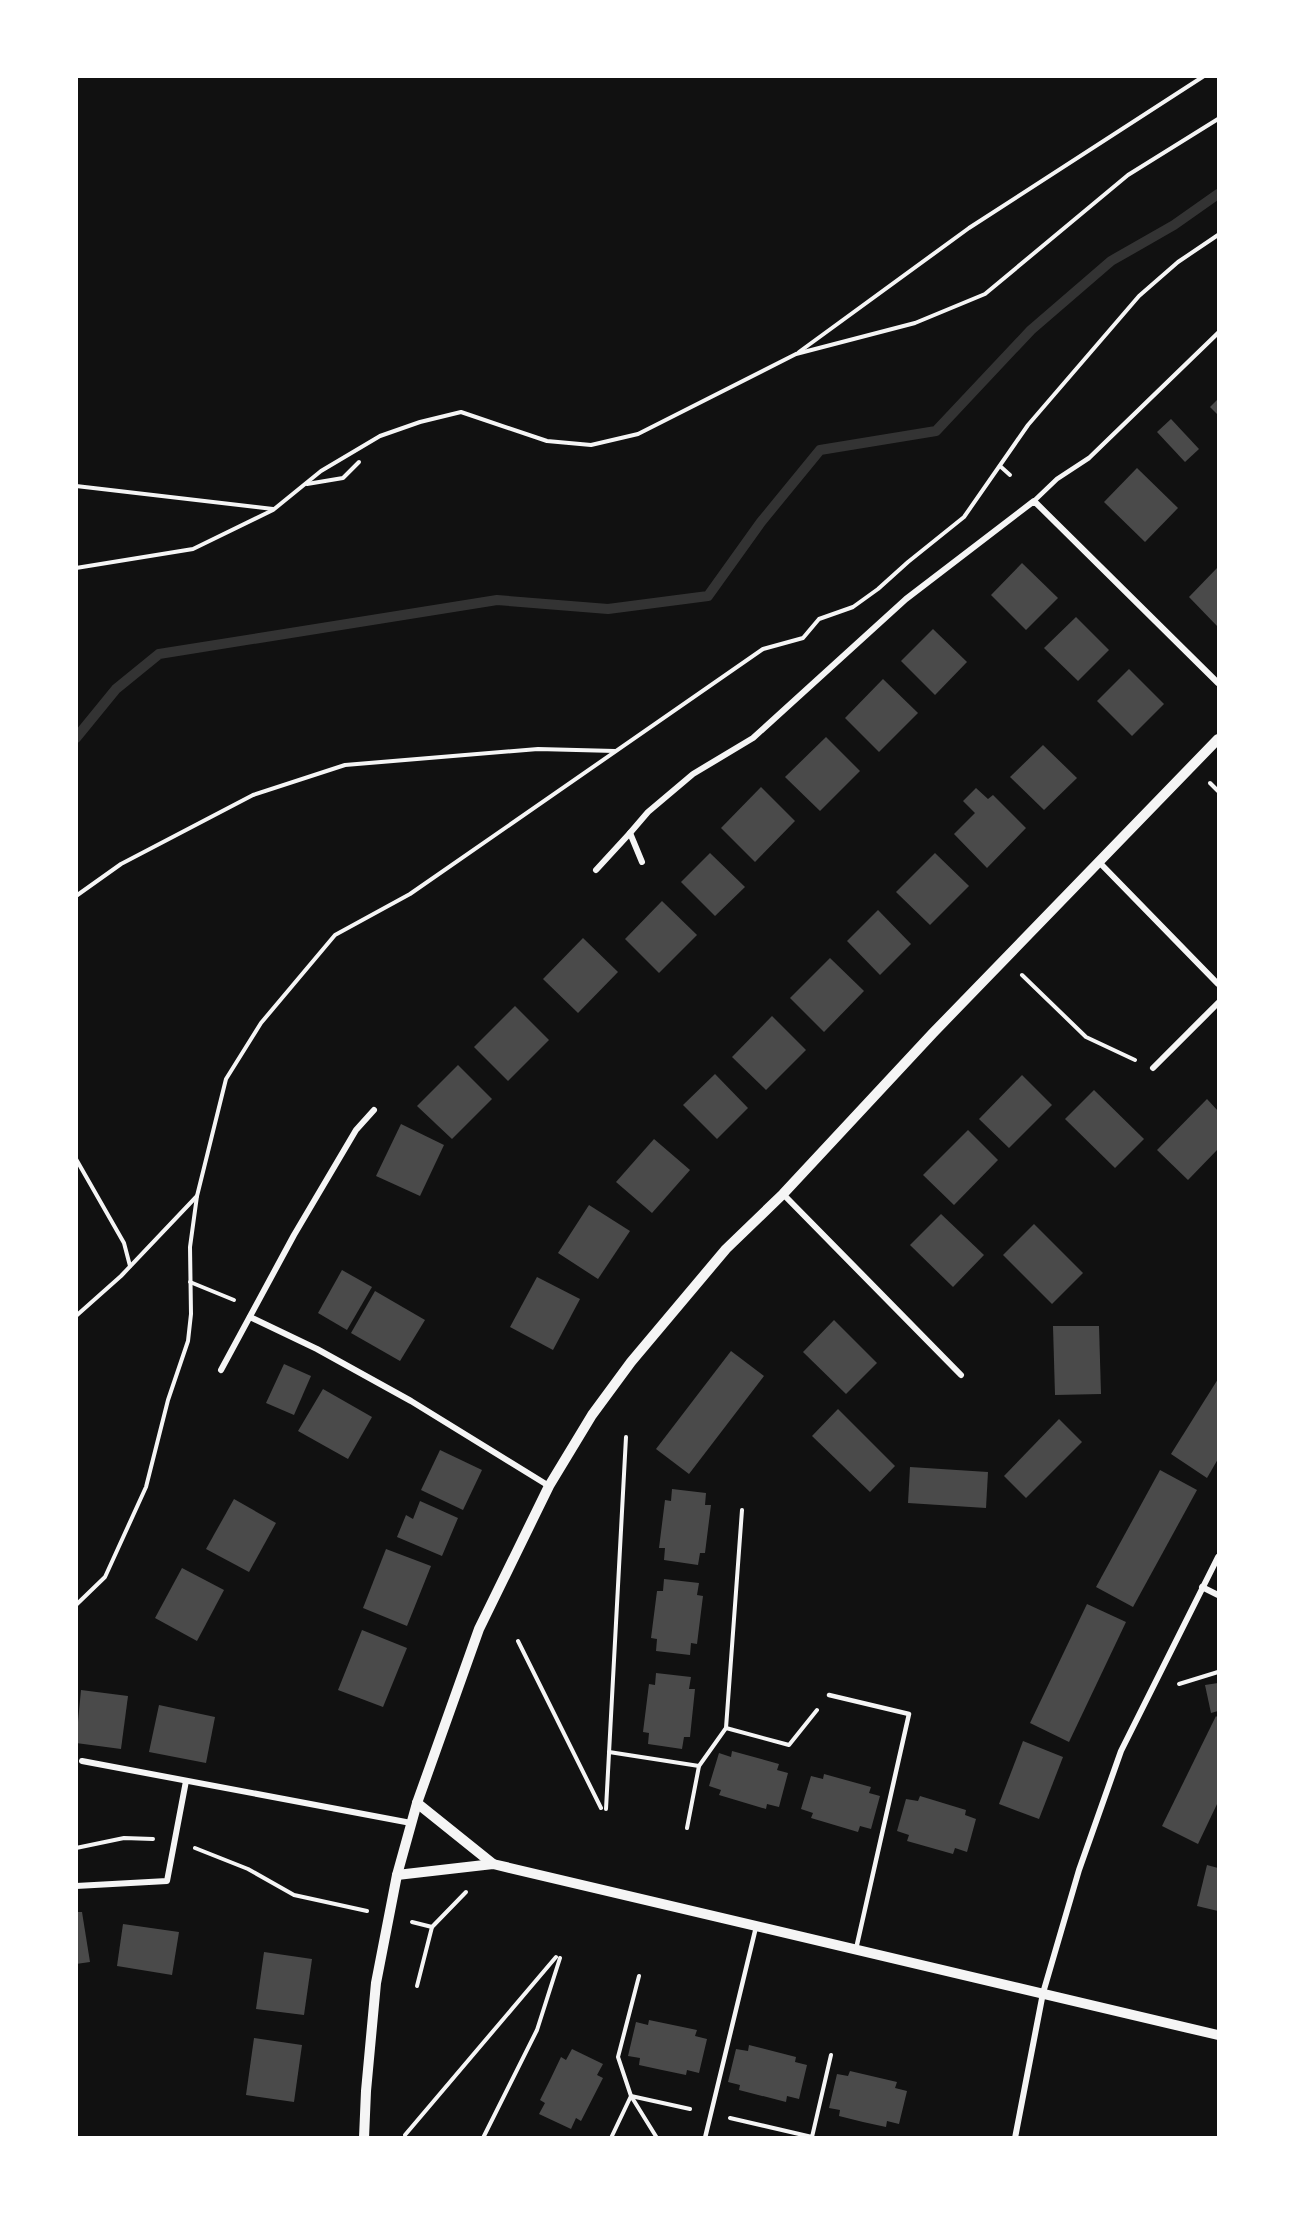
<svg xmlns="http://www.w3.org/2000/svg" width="1295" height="2214" font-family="Inter,sans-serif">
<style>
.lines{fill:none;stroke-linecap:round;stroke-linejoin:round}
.stream{stroke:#333;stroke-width:10}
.building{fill:#4a4a4a}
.path{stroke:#f5f5f5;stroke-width:4}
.service{stroke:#f5f5f5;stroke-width:4.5}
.minor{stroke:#f5f5f5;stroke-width:6}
.tertiary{stroke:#f5f5f5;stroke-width:10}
</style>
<rect width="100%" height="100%" fill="#111"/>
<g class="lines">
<path class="stream" d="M 76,738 L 116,689 L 159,654 L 497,600 L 608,609 L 708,596 L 761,522 L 820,450 L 936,431 L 1031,330 L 1111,261 L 1174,225 L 1218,194"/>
</g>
<g class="building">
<path d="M 1218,399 L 1218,415 L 1210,407 Z"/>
<path d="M 1171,419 L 1199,449 L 1185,462 L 1157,432 Z"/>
<path d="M 1137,468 L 1178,508 L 1145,542 L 1104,502 Z"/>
<path d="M 1022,563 L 1058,598 L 1026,630 L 991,595 Z"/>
<path d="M 1218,567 L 1218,627 L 1189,597 Z"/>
<path d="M 1076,617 L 1109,650 L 1078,681 L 1044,648 Z"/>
<path d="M 933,629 L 967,662 L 935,695 L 901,661 Z"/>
<path d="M 1129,669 L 1164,704 L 1132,736 L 1097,701 Z"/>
<path d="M 883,679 L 918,713 L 879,752 L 845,718 Z"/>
<path d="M 826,737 L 860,771 L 820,811 L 785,777 Z"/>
<path d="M 1043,745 L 1077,778 L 1044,810 L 1010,777 Z"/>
<path d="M 761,787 L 795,821 L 755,862 L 721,828 Z"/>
<path d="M 976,788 L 988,799 L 993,795 L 1026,828 L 987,868 L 954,834 L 975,813 L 963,801 Z"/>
<path d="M 710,853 L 745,887 L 715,916 L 681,882 Z"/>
<path d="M 935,853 L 969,886 L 930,925 L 896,892 Z"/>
<path d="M 662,901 L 697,935 L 659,973 L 625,939 Z"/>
<path d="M 878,910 L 911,944 L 880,975 L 847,941 Z"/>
<path d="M 583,938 L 618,972 L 578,1013 L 543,979 Z"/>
<path d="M 830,958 L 864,991 L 824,1032 L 790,998 Z"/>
<path d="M 515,1006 L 549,1040 L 508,1081 L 474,1047 Z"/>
<path d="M 772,1016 L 806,1050 L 766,1090 L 732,1057 Z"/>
<path d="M 458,1065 L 492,1099 L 452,1139 L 417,1106 Z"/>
<path d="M 715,1074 L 748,1108 L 717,1139 L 683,1105 Z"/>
<path d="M 1022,1075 L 1052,1105 L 1009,1148 L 979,1119 Z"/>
<path d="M 1094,1090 L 1144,1139 L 1115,1168 L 1065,1119 Z"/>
<path d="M 1207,1099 L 1218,1111 L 1218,1149 L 1188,1180 L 1157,1150 Z"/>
<path d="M 401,1124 L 444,1145 L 420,1196 L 376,1176 Z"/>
<path d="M 968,1130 L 998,1160 L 954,1205 L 923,1175 Z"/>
<path d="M 654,1139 L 690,1170 L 652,1213 L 616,1182 Z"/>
<path d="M 589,1205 L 630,1231 L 598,1279 L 558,1253 Z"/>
<path d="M 941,1214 L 984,1255 L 953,1287 L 910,1245 Z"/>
<path d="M 1034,1224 L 1083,1273 L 1052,1304 L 1003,1255 Z"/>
<path d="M 342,1270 L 372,1287 L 347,1330 L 318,1313 Z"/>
<path d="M 537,1277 L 580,1299 L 553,1350 L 510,1327 Z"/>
<path d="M 375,1291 L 425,1320 L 400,1361 L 351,1333 Z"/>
<path d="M 834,1320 L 877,1363 L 846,1394 L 803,1352 Z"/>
<path d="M 1053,1326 L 1099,1326 L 1101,1394 L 1055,1395 Z"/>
<path d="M 731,1351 L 764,1376 L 689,1474 L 656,1449 Z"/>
<path d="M 284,1364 L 311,1376 L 294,1415 L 266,1403 Z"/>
<path d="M 1218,1379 L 1218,1459 L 1207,1478 L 1171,1454 Z"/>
<path d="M 323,1389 L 372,1417 L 348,1459 L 298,1431 Z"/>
<path d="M 838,1409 L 895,1466 L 870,1492 L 812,1436 Z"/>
<path d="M 1059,1419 L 1082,1442 L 1026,1498 L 1004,1476 Z"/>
<path d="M 440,1450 L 482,1470 L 463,1510 L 421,1490 Z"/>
<path d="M 910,1467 L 988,1472 L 986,1508 L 908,1503 Z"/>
<path d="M 1160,1470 L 1197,1490 L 1133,1607 L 1096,1587 Z"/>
<path d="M 672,1489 L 706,1493 L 705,1505 L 711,1505 L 705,1553 L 700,1553 L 698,1565 L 664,1560 L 665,1548 L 659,1548 L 665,1500 L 671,1501 Z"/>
<path d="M 234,1499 L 276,1523 L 249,1572 L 206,1549 Z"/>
<path d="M 420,1501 L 458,1518 L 442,1556 L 397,1537 L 406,1515 L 413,1519 Z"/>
<path d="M 386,1549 L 431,1566 L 407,1626 L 363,1608 Z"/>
<path d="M 182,1568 L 224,1590 L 197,1641 L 155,1618 Z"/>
<path d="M 664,1579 L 699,1583 L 697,1595 L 703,1596 L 697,1644 L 691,1643 L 690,1655 L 656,1651 L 657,1639 L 651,1638 L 657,1591 L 663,1591 Z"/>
<path d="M 1087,1604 L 1126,1622 L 1069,1742 L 1030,1723 Z"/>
<path d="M 362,1630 L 407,1648 L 383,1707 L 338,1690 Z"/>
<path d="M 656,1673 L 691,1677 L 689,1689 L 695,1689 L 690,1737 L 684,1737 L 682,1749 L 648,1744 L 649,1733 L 643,1732 L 649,1684 L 655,1685 Z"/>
<path d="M 1218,1683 L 1218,1711 L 1211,1713 L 1205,1685 Z"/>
<path d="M 81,1690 L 128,1696 L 121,1749 L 76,1743 Z"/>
<path d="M 159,1705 L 215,1717 L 206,1763 L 149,1752 Z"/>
<path d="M 1216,1716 L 1218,1718 L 1218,1802 L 1198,1844 L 1162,1826 Z"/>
<path d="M 1023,1741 L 1063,1757 L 1039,1819 L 999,1804 Z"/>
<path d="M 732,1751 L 779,1764 L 777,1770 L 788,1773 L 779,1807 L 767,1804 L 766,1809 L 719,1795 L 721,1790 L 709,1786 L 719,1753 L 731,1757 Z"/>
<path d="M 824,1774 L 871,1787 L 869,1793 L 880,1796 L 871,1829 L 860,1826 L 858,1832 L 811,1818 L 813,1813 L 801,1809 L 811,1776 L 823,1779 Z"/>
<path d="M 920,1796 L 966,1810 L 965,1815 L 976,1819 L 967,1852 L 955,1848 L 953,1854 L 907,1841 L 909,1835 L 897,1831 L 906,1799 L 918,1801 Z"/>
<path d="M 1207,1865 L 1218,1868 L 1218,1911 L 1197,1906 Z"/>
<path d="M 76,1912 L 82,1912 L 90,1962 L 76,1964 Z"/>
<path d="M 123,1924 L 179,1932 L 172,1975 L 117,1966 Z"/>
<path d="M 264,1952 L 312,1959 L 304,2015 L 256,2009 Z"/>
<path d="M 649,2020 L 697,2030 L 695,2036 L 707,2039 L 699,2073 L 687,2070 L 686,2075 L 662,2070 L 639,2065 L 640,2058 L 628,2056 L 636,2022 L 648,2025 Z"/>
<path d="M 254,2038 L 302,2045 L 294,2102 L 246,2095 Z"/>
<path d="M 749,2045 L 796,2057 L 795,2062 L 807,2065 L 799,2099 L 787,2096 L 786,2102 L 739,2090 L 740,2085 L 728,2082 L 736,2049 L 748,2051 Z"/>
<path d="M 572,2049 L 603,2064 L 597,2075 L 603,2078 L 581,2121 L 576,2118 L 571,2129 L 539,2114 L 545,2103 L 540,2100 L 551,2078 L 561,2057 L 566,2060 Z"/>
<path d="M 850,2071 L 897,2082 L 895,2088 L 907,2091 L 899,2124 L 887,2121 L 886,2127 L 863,2122 L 839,2116 L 840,2110 L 829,2108 L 837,2074 L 848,2076 Z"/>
</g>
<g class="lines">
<g class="path">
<path d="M 799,352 L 969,228 L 1204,76"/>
<path d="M 1000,466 L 1010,475"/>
<path d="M 307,484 L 343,478 L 359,462"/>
<path d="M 76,486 L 273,509"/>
<path d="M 76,568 L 193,549 L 273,510 L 321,471 L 380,436 L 420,422 L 461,412 L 547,441 L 591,445 L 638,434 L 796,354 L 915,323 L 985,294 L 1128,175 L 1218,119"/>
<path d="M 1210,783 L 1218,791"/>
<path d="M 76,896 L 121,864 L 253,795 L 345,765 L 538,749 L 615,751"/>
<path d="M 1022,975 L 1086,1037 L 1135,1060"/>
<path d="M 76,1159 L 124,1243 L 130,1266"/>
<path d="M 190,1282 L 234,1300"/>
<path d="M 76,1316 L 121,1276 L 197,1196"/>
<path d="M 76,1605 L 105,1577 L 146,1487 L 168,1400 L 188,1341 L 191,1314 L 190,1247 L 197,1196 L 226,1079 L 261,1023 L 335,935 L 410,894 L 763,649 L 803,638 L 819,619 L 853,607 L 878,589 L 908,562 L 964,517 L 1028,425 L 1139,296 L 1178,262 L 1218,235"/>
<path d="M 518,1641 L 601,1808"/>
<path d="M 1179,1684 L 1218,1672"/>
<path d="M 726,1728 L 789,1745 L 817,1710"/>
<path d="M 609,1752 L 699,1766"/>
<path d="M 606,1809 L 626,1437"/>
<path d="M 687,1828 L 699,1766 L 726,1728 L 742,1510"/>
<path d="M 76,1848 L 124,1838 L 153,1839"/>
<path d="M 195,1848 L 248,1869 L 294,1895 L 367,1911"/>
<path d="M 412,1922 L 432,1927"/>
<path d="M 639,1976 L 618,2057 L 631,2096 L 690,2109"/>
<path d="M 417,1986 L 432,1927 L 466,1892"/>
<path d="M 730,2118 L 812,2137 L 831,2055"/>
<path d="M 405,2135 L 556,1957"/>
<path d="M 483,2138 L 537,2030 L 560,1958"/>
<path d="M 611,2138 L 631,2096 L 657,2138"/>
</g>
<g class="service">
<path d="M 1034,501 L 1057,479 L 1089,458 L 1218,333"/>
<path d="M 829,1695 L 909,1714 L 856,1949"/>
<path d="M 705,2138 L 756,1927"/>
</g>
<g class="minor">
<path d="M 630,833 L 648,812 L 693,774 L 753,738 L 906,599 L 1034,501 L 1218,683"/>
<path d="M 1098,861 L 1218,984"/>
<path d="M 596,870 L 630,833 L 642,862"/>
<path d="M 1153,1068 L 1218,1003"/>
<path d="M 783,1194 L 961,1375"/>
<path d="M 250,1317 L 317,1349 L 411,1401 L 549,1486"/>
<path d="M 221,1370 L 294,1235 L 356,1130 L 374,1110"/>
<path d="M 1202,1587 L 1218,1595"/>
<path d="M 82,1761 L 411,1823"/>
<path d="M 76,1886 L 167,1881 L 186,1781"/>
<path d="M 1015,2138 L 1043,1993 L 1079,1870 L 1121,1751 L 1218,1557"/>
</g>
<g class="tertiary">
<path d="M 417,1803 L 493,1864"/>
<path d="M 397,1875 L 493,1864 L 1218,2035"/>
<path d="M 364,2138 L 366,2091 L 376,1983 L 397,1875 L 417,1803 L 479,1629 L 549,1486 L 592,1415 L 631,1362 L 726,1249 L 783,1194 L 933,1033 L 1218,739"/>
</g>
</g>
<rect width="1295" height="2214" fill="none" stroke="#ffffff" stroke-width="156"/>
</svg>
